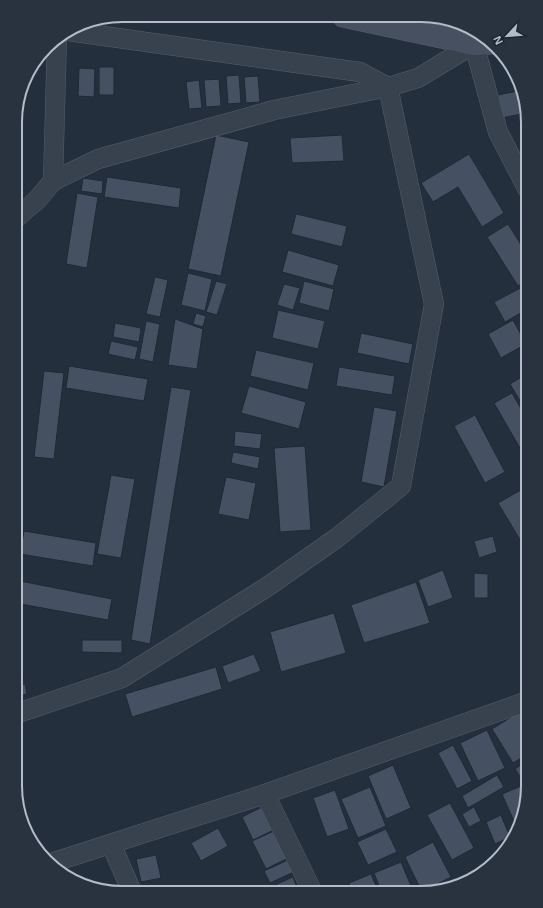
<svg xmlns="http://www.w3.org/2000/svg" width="543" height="908" font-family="Arial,sans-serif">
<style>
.building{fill:#455162;stroke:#1f2835}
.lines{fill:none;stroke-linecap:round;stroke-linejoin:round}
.street-casing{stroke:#565f6c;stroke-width:20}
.secondary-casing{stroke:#565f6c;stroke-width:23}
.street{stroke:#38414e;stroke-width:19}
.secondary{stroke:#465061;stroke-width:22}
.rim{fill:none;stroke:#b4bcc9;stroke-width:2}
</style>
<rect width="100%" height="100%" fill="#242f3e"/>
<g class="building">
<rect x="99" y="67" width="15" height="28"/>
<path d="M 79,68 L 95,69 L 94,97 L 78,96 Z"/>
<path d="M 239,75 L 241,103 L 228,104 L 226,76 Z"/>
<path d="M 258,76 L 260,102 L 246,103 L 244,77 Z"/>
<path d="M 219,79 L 221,106 L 206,107 L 204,80 Z"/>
<path d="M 199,80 L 202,108 L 189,109 L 186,82 Z"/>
<path d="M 522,90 L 526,113 L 502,118 L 498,95 Z"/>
<path d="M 216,135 L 249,142 L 221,276 L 188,269 Z"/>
<path d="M 342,135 L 344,161 L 292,163 L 290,138 Z"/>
<path d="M 469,154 L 504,213 L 482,227 L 458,187 L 433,202 L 421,183 Z"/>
<path d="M 107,177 L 181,188 L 179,208 L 104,197 Z"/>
<path d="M 83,178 L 103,181 L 102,194 L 81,191 Z"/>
<path d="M 77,193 L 98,197 L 87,268 L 66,264 Z"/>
<path d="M 296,214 L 347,226 L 342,247 L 291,234 Z"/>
<path d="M 508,224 L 528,256 L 528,280 L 518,286 L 487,237 Z"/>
<path d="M 288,250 L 339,265 L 333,286 L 282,272 Z"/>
<path d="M 188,273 L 212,279 L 205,311 L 181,305 Z"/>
<path d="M 155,277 L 168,280 L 160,317 L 146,314 Z"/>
<path d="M 216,281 L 227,284 L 217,315 L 206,312 Z"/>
<path d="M 304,281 L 334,289 L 329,311 L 299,303 Z"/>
<path d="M 284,284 L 300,288 L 293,310 L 277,305 Z"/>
<path d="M 528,284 L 528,309 L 505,322 L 494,302 Z"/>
<path d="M 278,310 L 325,321 L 318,349 L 272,338 Z"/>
<path d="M 196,313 L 206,316 L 203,327 L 193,324 Z"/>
<path d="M 175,319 L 203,329 L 197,369 L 168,365 Z"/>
<path d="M 513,320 L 526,344 L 501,358 L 488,334 Z"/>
<path d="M 146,321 L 160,324 L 153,362 L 139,359 Z"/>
<path d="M 115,323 L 141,328 L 139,342 L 113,337 Z"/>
<path d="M 361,333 L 413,344 L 409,364 L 357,353 Z"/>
<path d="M 111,341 L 138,347 L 135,360 L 108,354 Z"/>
<path d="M 256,350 L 314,363 L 308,390 L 250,376 Z"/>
<path d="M 69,366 L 148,379 L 144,401 L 66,388 Z"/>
<path d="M 339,367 L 395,376 L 392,395 L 336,386 Z"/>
<path d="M 44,371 L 64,373 L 54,459 L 34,457 Z"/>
<path d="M 528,373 L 528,400 L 522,404 L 510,384 Z"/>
<path d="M 249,386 L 306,402 L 299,429 L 241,413 Z"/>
<path d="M 171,387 L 191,390 L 150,644 L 131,640 Z"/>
<path d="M 512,393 L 528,421 L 528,462 L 494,403 Z"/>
<path d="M 374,407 L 397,411 L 384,487 L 361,482 Z"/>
<path d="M 475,415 L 505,472 L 485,483 L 454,426 Z"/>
<path d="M 235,431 L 262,434 L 260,449 L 234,446 Z"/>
<path d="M 305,446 L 311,530 L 280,532 L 274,448 Z"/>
<path d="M 233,452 L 260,457 L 258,469 L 231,463 Z"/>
<path d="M 111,475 L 135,479 L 121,558 L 97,554 Z"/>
<path d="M 226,477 L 256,483 L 249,520 L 218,514 Z"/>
<path d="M 521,490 L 528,502 L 528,553 L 498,503 Z"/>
<path d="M 24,531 L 96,543 L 93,566 L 20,554 Z"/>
<path d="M 493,536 L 497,552 L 479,558 L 474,541 Z"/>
<path d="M 443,570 L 453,598 L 428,607 L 418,580 Z"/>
<path d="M 474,573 L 488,574 L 488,598 L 474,598 Z"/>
<path d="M 15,580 L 112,599 L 108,620 L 15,603 Z"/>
<path d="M 416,582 L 430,623 L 364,643 L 351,605 Z"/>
<path d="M 334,613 L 346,653 L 281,672 L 270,632 Z"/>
<path d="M 82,640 L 122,640 L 122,653 L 82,652 Z"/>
<path d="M 254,654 L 261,671 L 228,683 L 222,666 Z"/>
<path d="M 21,666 L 23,677 L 15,678 L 15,667 Z"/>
<path d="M 216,667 L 222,689 L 132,717 L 125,694 Z"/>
<path d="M 25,684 L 27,694 L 15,697 L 15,686 Z"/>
<path d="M 521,711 L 528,721 L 528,754 L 513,763 L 492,729 Z"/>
<path d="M 487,730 L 505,768 L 478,781 L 460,743 Z"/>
<path d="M 453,745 L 472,781 L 457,789 L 438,753 Z"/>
<path d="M 528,760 L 528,788 L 515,769 Z"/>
<path d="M 393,765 L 411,808 L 386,819 L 368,776 Z"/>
<path d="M 497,775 L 504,787 L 468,808 L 462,796 Z"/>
<path d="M 521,786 L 526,798 L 516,826 L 502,794 Z"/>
<path d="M 370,787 L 386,826 L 358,838 L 341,799 Z"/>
<path d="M 335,790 L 349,829 L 327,837 L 313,798 Z"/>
<path d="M 450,803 L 474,848 L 452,860 L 427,815 Z"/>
<path d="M 264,806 L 276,829 L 253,840 L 242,817 Z"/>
<path d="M 474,807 L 481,821 L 469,827 L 462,814 Z"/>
<path d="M 501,815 L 510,837 L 495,844 L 486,822 Z"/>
<path d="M 218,828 L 228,846 L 201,861 L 191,843 Z"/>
<path d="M 386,829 L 397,852 L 368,865 L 357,842 Z"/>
<path d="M 274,831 L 288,858 L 266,869 L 252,841 Z"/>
<path d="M 433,842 L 451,877 L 422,892 L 405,857 Z"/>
<path d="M 156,855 L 161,878 L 141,882 L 136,859 Z"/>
<path d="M 290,859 L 296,871 L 270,883 L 264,871 Z"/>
<path d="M 401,862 L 414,893 L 382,893 L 374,873 Z"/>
<path d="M 371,874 L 379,893 L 353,893 L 349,883 Z"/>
<path d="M 293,877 L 299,893 L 267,893 L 266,889 Z"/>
<path d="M 348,885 L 351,893 L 328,893 Z"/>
</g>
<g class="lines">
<g class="street-casing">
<g id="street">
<path d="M 53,181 L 57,38"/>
<path d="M 16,218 L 36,201 L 53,181 L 98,159 L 274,110 L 388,87 L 418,78 L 474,44 L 498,132 L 528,190"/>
<path d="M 15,714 L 122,678 L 267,587 L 338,537 L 401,486 L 434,304 L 388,87 L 360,72 L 68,31"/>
<path d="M 265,794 L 313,893"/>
<path d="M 111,844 L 132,892"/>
<path d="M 51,863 L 265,794 L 528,701"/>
</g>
</g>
<g class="secondary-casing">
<path id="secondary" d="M 343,16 L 474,44 L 491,43"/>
</g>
<use href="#street" class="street"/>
<use href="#secondary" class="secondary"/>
</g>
<path d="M0 0H543V908H0ZM122 22H421A100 100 0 0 1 521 122V786A100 100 0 0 1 421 886H122A100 100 0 0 1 22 786V122A100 100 0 0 1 122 22Z" fill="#29323f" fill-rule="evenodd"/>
<path class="rim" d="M122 22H421A100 100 0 0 1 521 122V786A100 100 0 0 1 421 886H122A100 100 0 0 1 22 786V122A100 100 0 0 1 122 22Z"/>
<g transform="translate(507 36) rotate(244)" stroke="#1d2633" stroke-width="3" paint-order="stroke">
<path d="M0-3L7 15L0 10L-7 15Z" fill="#b4bcc9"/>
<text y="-6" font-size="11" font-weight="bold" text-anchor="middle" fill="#b4bcc9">N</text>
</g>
</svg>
